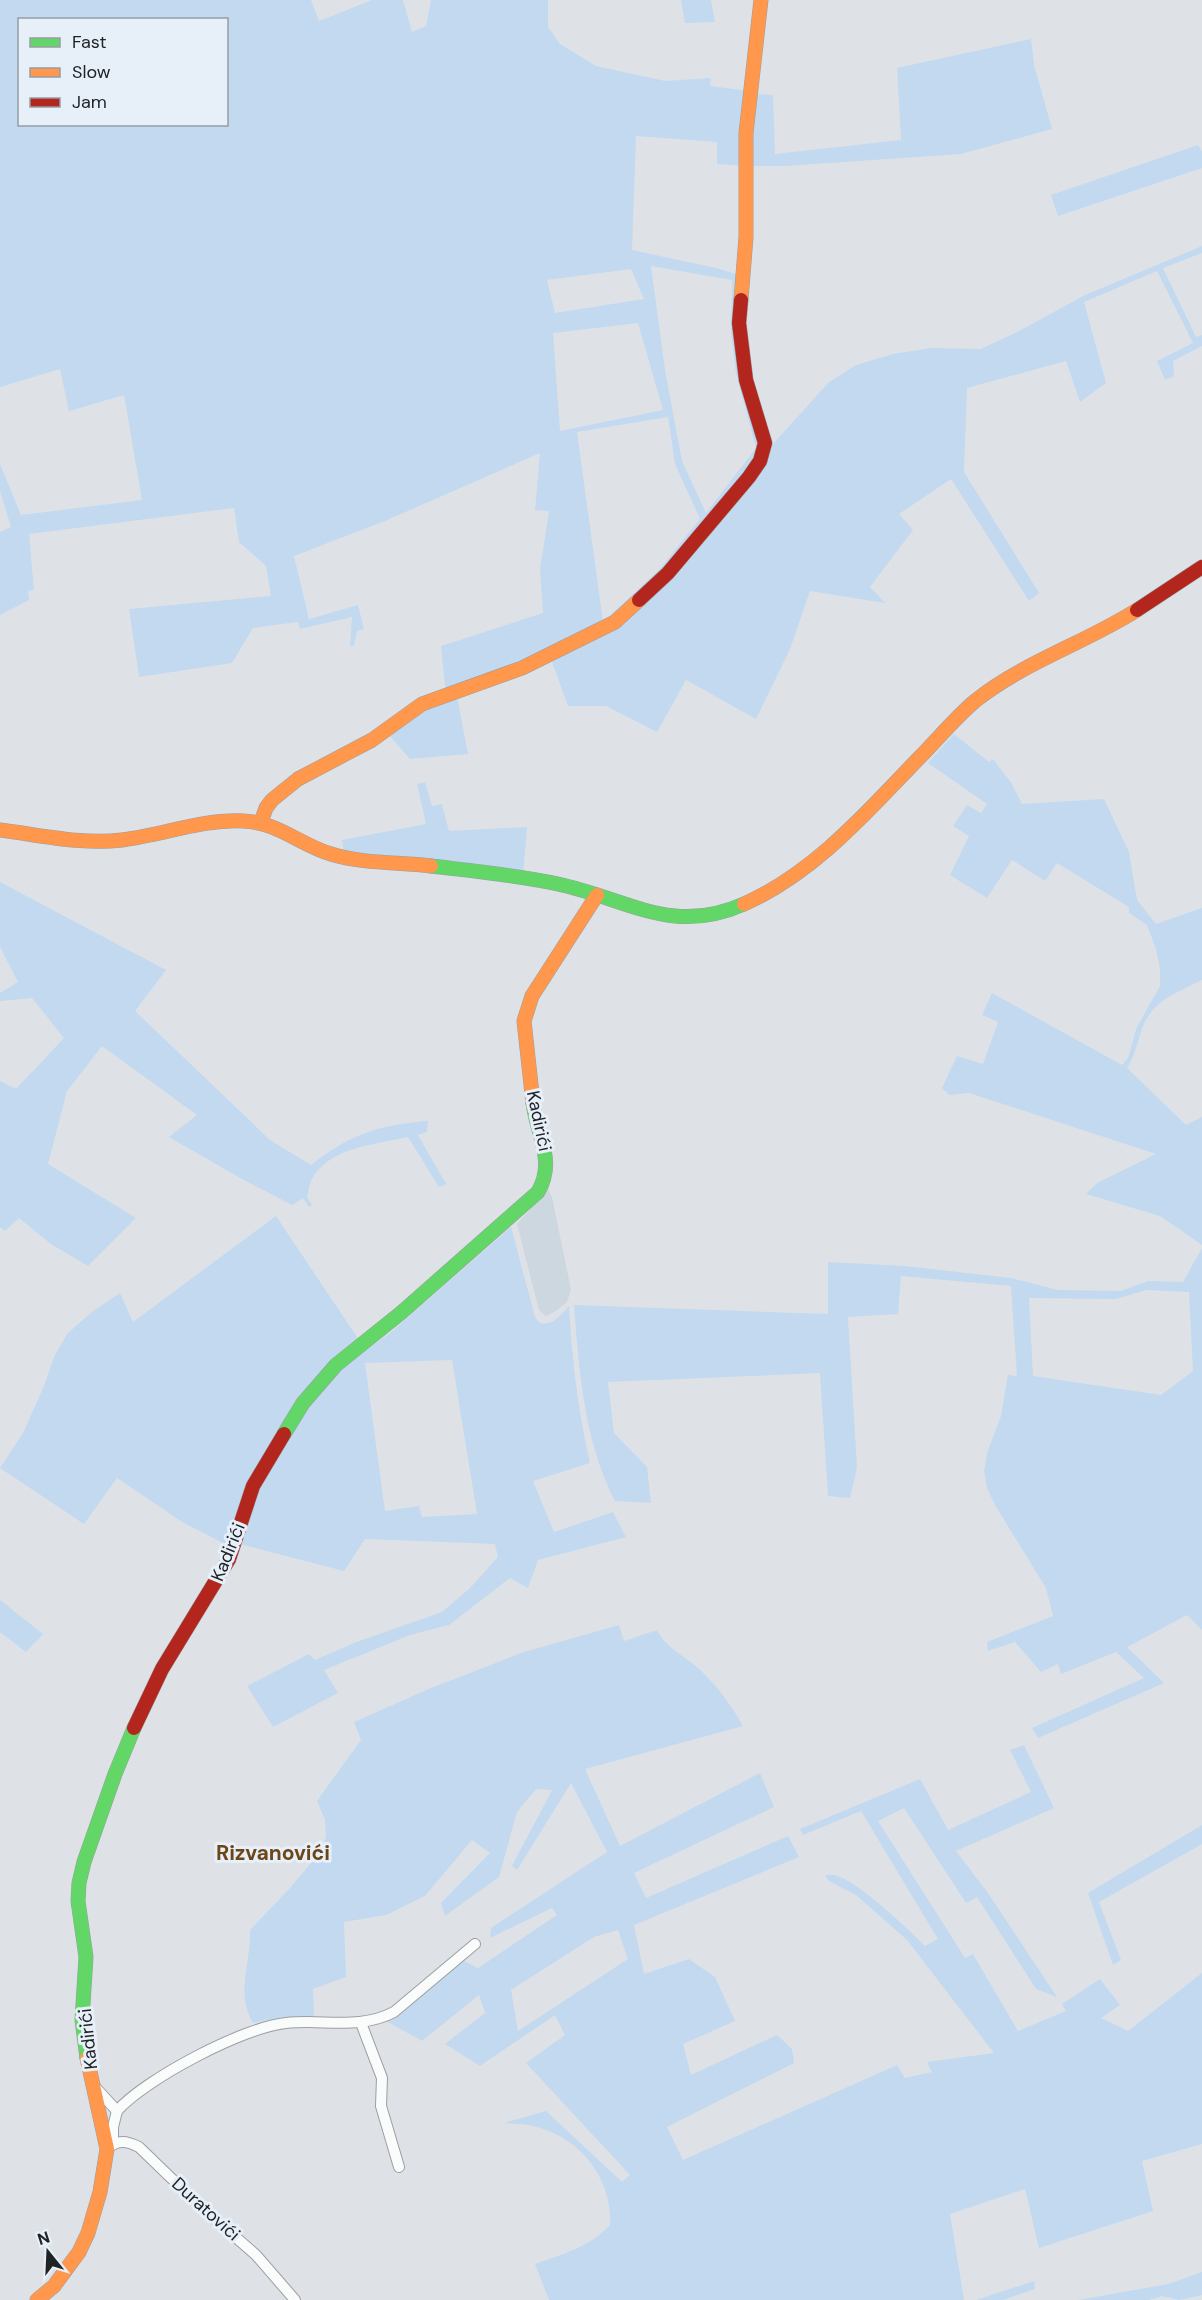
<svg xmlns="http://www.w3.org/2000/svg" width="1202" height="2300" font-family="'DM Sans',sans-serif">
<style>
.built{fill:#cdd7e0}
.green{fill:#c2d9f0;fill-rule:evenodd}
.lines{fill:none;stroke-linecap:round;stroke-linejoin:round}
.street-casing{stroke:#9b9fa2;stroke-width:12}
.fast-casing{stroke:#9b9fa2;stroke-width:15}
.slow-casing{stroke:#9b9fa2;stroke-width:15}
.jam-casing{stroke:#9b9fa2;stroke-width:15}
.street{stroke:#fafbfb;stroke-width:10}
.fast{stroke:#63d668;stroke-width:14}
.slow{stroke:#ff974d;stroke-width:14}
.jam{stroke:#b3261e;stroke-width:14}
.labels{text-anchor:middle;stroke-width:6;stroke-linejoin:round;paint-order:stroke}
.street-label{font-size:18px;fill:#202326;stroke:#e7eff8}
.quarter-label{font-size:21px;font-weight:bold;fill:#6c4617;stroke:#e7eff8}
</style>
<rect width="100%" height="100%" fill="#dee2e7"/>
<path class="built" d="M 548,1189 L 552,1197 L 571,1290 L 567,1302 L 556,1311 L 546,1316 L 539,1310 L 517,1224 Z"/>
<g class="green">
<path d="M 0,0 L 311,0 L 319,21 L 372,0 L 403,0 L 412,32 L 426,26 L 431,0 L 548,0 L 548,27 L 560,44 L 596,66 L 665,81 L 711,78 L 710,86 L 749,91 L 744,166 L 717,164 L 717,142 L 636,136 L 632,250 L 716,268 L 742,276 L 739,326 L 765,453 L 828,383 L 856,365 L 893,354 L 931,348 L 981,349 L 1021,330 L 1083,296 L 1202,246 L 1202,253 L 1163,268 L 1196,337 L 1202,335 L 1202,346 L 1173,361 L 1174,376 L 1165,380 L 1157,361 L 1193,343 L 1157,271 L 1084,302 L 1106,383 L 1080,402 L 1066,361 L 967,388 L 964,472 L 1039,593 L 1029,601 L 951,479 L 899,514 L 913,530 L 870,587 L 885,603 L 810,591 L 790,649 L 756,719 L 686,680 L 657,732 L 606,706 L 568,706 L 552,662 L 607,631 L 446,695 L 441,646 L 543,613 L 540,569 L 549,511 L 535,510 L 540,453 L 385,521 L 294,556 L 309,619 L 358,605 L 364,629 L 357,631 L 354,646 L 350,646 L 352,617 L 300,629 L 298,622 L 253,628 L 232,663 L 139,677 L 129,609 L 271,596 L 266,566 L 239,542 L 234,508 L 29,534 L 34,590 L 28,591 L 29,600 L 0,615 L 0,532 L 11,527 L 0,491 L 0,464 L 21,515 L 142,500 L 124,395 L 69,411 L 60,369 L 0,387 ZM 20,20 L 226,20 L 226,124 L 20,124 ZM 651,266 L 732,280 L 731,333 L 736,373 L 756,448 L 706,513 L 682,461 L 665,370 ZM 631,269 L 644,299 L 555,313 L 547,280 ZM 638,323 L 663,410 L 560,431 L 553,333 ZM 668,417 L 675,464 L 700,519 L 658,571 L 603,622 L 577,432 Z"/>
<path d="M 681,0 L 711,0 L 715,22 L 685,23 Z"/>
<path d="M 1031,39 L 1034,65 L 1052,129 L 961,154 L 785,166 L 747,166 L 753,94 L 773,95 L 775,154 L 901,140 L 897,68 Z"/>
<path d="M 1198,145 L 1202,152 L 1202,168 L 1058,216 L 1051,195 Z"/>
<path d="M 457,696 L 468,754 L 410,759 L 389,735 L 423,710 Z"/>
<path d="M 954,734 L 989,762 L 993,759 L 1012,784 L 1022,804 L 1104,799 L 1129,852 L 1137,900 L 1156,924 L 1202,908 L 1202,980 C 1177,993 1152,1000 1142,1029 C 1137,1043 1135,1056 1127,1068 L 1186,1125 L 1202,1117 L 1202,1245 L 1160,1216 L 1086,1194 L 1097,1183 L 1156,1154 L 969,1093 L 949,1095 L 942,1088 L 957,1056 L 983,1064 L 998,1022 L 982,1015 L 992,993 L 1122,1065 L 1128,1058 L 1137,1027 L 1160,986 L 1160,969 L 1156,949 L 1147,925 L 1129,913 L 1129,907 L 1057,863 L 1045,881 L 1012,860 L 987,898 L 950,875 L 969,836 L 953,826 L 967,805 L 981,813 L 987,804 L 928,763 Z"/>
<path d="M 425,782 L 432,806 L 442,804 L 449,831 L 527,827 L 523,875 L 344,854 L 342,840 L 426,824 L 417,784 Z"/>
<path d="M 0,882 L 166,970 L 135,1011 L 270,1140 L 311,1165 C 351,1134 378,1125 428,1121 L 427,1132 L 418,1135 L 446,1184 L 439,1187 L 408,1137 C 377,1144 329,1147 312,1179 C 309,1184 309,1191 307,1197 L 312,1205 L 309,1207 L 303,1198 L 292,1205 L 242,1179 L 169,1137 L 197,1115 L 102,1046 L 67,1091 L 48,1164 L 136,1218 L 88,1266 L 51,1244 L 19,1218 L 5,1231 L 0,1227 L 0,1081 L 16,1089 L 64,1038 L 32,998 L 0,1001 L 0,993 L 18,982 L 0,947 Z"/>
<path d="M 276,1216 L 361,1343 L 293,1414 L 231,1547 L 182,1522 L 117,1478 L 84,1524 L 0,1468 L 23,1433 L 44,1386 L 54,1357 L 67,1334 L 93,1311 L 120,1293 L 133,1322 Z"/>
<path d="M 511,1227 L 535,1317 L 540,1323 C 554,1326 560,1315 569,1306 C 572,1359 578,1411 590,1463 L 533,1481 L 554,1532 L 613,1512 L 626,1537 L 538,1560 L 528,1588 L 510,1578 L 449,1625 L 410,1635 L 324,1670 L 338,1693 L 273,1727 L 247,1686 L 309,1654 L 315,1660 L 354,1643 L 442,1612 L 470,1588 L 498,1557 L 495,1544 L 365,1539 L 344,1571 L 240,1544 L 255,1496 L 265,1476 L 299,1419 L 323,1388 L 341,1368 L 389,1334 ZM 452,1360 L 477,1514 L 422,1517 L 419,1506 L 385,1511 L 365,1363 Z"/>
<path d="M 1202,1248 L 1202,1630 L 1187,1615 L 1127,1647 L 1164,1683 L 1038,1738 L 1032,1728 L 1144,1678 L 1116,1652 L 1061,1674 L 1058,1664 L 1041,1672 L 1015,1642 L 988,1651 L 987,1642 L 1053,1616 L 1046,1588 L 995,1505 L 987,1488 L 984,1471 L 987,1453 L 1001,1416 L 1008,1375 L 1017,1376 L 1011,1286 L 901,1276 L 898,1314 L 848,1317 L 857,1468 L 850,1498 L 828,1496 L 820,1373 L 608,1382 L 614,1433 L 647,1467 L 651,1503 L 615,1501 C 584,1441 579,1371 574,1305 L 828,1314 L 828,1262 L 905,1266 L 1011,1278 L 1058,1290 L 1121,1291 L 1148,1281 L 1183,1282 ZM 1146,1290 L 1189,1292 L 1193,1371 L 1161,1395 L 1033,1376 L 1029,1298 L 1116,1299 Z"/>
<path d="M 0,1600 L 43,1634 L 26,1652 L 0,1632 Z"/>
<path d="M 619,1625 L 624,1641 L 657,1630 C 666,1648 685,1656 699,1669 C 716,1684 732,1706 743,1726 L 585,1769 L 620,1846 L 760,1773 L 774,1807 L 634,1873 L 646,1898 L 788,1836 L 799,1857 L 634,1925 L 644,1974 L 689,1959 L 715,1977 L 735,2021 L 683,2044 L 691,2075 L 777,2035 L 792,2049 L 794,2063 L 667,2127 L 683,2160 L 897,2065 L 905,2078 L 932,2072 L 927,2062 L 994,2053 L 907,1940 L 856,1895 L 829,1881 L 825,1875 C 829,1875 834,1874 838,1876 C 861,1884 907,1928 925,1946 L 938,1939 L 861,1811 L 803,1835 L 800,1829 L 920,1779 L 948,1830 L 1031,1792 L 1010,1750 L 1024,1745 L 1054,1808 L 956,1851 L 988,1893 L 1057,1997 L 1036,1989 L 977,1897 L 966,1903 L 904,1808 L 878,1821 L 965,1958 L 973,1954 L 1018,2031 L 1066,2011 L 1062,2004 L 1100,1979 L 1120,2005 L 1101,2018 L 1128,2031 L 1202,1973 L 1202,2144 L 1142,2161 L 1153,2211 L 1039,2248 L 1025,2189 L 950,2214 L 964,2300 L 549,2300 L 535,2264 C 563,2254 590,2247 610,2225 C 613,2181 582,2140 540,2128 C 529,2124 516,2124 504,2123 L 546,2111 L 622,2182 L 630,2175 L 526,2063 L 565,2035 L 555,2015 L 480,2066 L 445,2044 L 485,2013 L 479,1995 L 422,2041 L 386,2021 L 460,1959 L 478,1968 L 557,1915 L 552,1908 L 490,1938 L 491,1928 L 607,1852 L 571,1783 L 517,1870 L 512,1866 L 552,1790 L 536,1789 L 517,1812 L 499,1877 L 445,1916 L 441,1903 L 490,1853 L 472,1840 L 425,1896 L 386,1915 L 344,1922 L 346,1977 L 313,1989 L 314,2016 L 284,2017 L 253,2023 C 235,1992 251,1964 250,1930 L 290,1888 L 322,1850 L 326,1836 L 325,1820 L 317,1801 L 361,1740 L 354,1722 L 431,1688 L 524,1652 ZM 618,1930 L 628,1959 L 518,2031 L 511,1990 L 594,1937 Z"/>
<path d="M 1202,1825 L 1202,1844 L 1099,1902 L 1121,1960 L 1113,1965 L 1088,1893 Z"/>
<path d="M 1202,2272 L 1202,2295 L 1179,2300 L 1162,2296 L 1149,2300 L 1078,2300 L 1168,2284 Z"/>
<path d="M 1034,2281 L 1035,2289 L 1003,2300 L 976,2300 Z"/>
</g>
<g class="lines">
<g class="street-casing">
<g id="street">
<path d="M 361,2023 L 382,2078 L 381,2106 L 399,2167"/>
<path d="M 95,2087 L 117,2111 C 145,2079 244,2027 286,2023 C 323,2019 360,2030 394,2012 L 475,1944"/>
<path d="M 113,2144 L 113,2127 L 117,2111"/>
<path d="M 107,2149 C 118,2139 127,2141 139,2147 L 201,2207 L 256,2255 L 295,2300"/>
</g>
</g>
<g class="fast-casing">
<g id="fast">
<path d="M 431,866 C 473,871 516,875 558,884 C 628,899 672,936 744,904"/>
<path d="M 284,1434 L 303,1403 L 336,1365 L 402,1312 L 538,1192 C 556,1161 537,1135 533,1103"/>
<path d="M 87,2058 L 82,2020 L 86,1957 L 78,1901 L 79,1883 L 84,1862 L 115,1774 L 134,1728"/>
</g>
</g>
<g class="slow-casing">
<g id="slow">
<path d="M 741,300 L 746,237 L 746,133 L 761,0"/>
<path d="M 261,822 L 266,808 L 272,800 L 298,779 L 372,740 L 422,704 L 522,668 L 615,622 L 639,600"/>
<path d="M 0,830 C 40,835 82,845 122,840 C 163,835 202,819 243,821 C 278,822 300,845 331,854 C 363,864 399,862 431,866"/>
<path d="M 744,904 C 814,873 866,813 918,759 C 937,740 954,719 975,701 C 1024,662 1085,643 1137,610"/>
<path d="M 533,1103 L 524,1021 L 532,996 L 597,895"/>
<path d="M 37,2300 L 54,2286 L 79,2252 L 88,2233 L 100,2192 L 107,2149 L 87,2058"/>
</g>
</g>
<g class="jam-casing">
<g id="jam">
<path d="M 639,600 L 668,573 L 749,477 L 760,461 L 765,443 L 746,380 L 739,323 L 741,300"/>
<path d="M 1137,610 L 1202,567"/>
<path d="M 134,1728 L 162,1669 L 229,1559 L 253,1486 L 284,1434"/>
</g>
</g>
<use href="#street" class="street"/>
<use href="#fast" class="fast"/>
<use href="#slow" class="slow"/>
<use href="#jam" class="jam"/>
</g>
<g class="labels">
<g class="street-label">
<text transform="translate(539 1121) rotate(78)" y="6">Kadirići</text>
<text transform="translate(228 1552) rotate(-68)" y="6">Kadirići</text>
<text transform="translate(88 2039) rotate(-96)" y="6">Kadirići</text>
<text transform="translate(206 2209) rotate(42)" y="6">Duratovići</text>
</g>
<g class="quarter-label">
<text x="273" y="1860">Rizvanovići</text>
</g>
</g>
<rect x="18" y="18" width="210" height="108" fill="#e7eff8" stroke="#979da4" stroke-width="1.5"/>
<rect x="30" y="38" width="30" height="9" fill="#63d668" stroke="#979da4" stroke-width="1.5"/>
<text x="72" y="48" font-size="18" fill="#202326">Fast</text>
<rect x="30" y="68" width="30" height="9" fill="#ff974d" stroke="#979da4" stroke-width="1.5"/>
<text x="72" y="78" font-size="18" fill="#202326">Slow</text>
<rect x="30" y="98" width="30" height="9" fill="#b3261e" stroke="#979da4" stroke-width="1.5"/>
<text x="72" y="108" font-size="18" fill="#202326">Jam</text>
<g transform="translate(48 2252) rotate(342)" stroke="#e7eff8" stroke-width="4.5" paint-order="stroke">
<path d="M0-4.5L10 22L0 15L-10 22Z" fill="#202326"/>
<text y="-9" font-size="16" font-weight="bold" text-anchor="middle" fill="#202326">N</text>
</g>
</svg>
